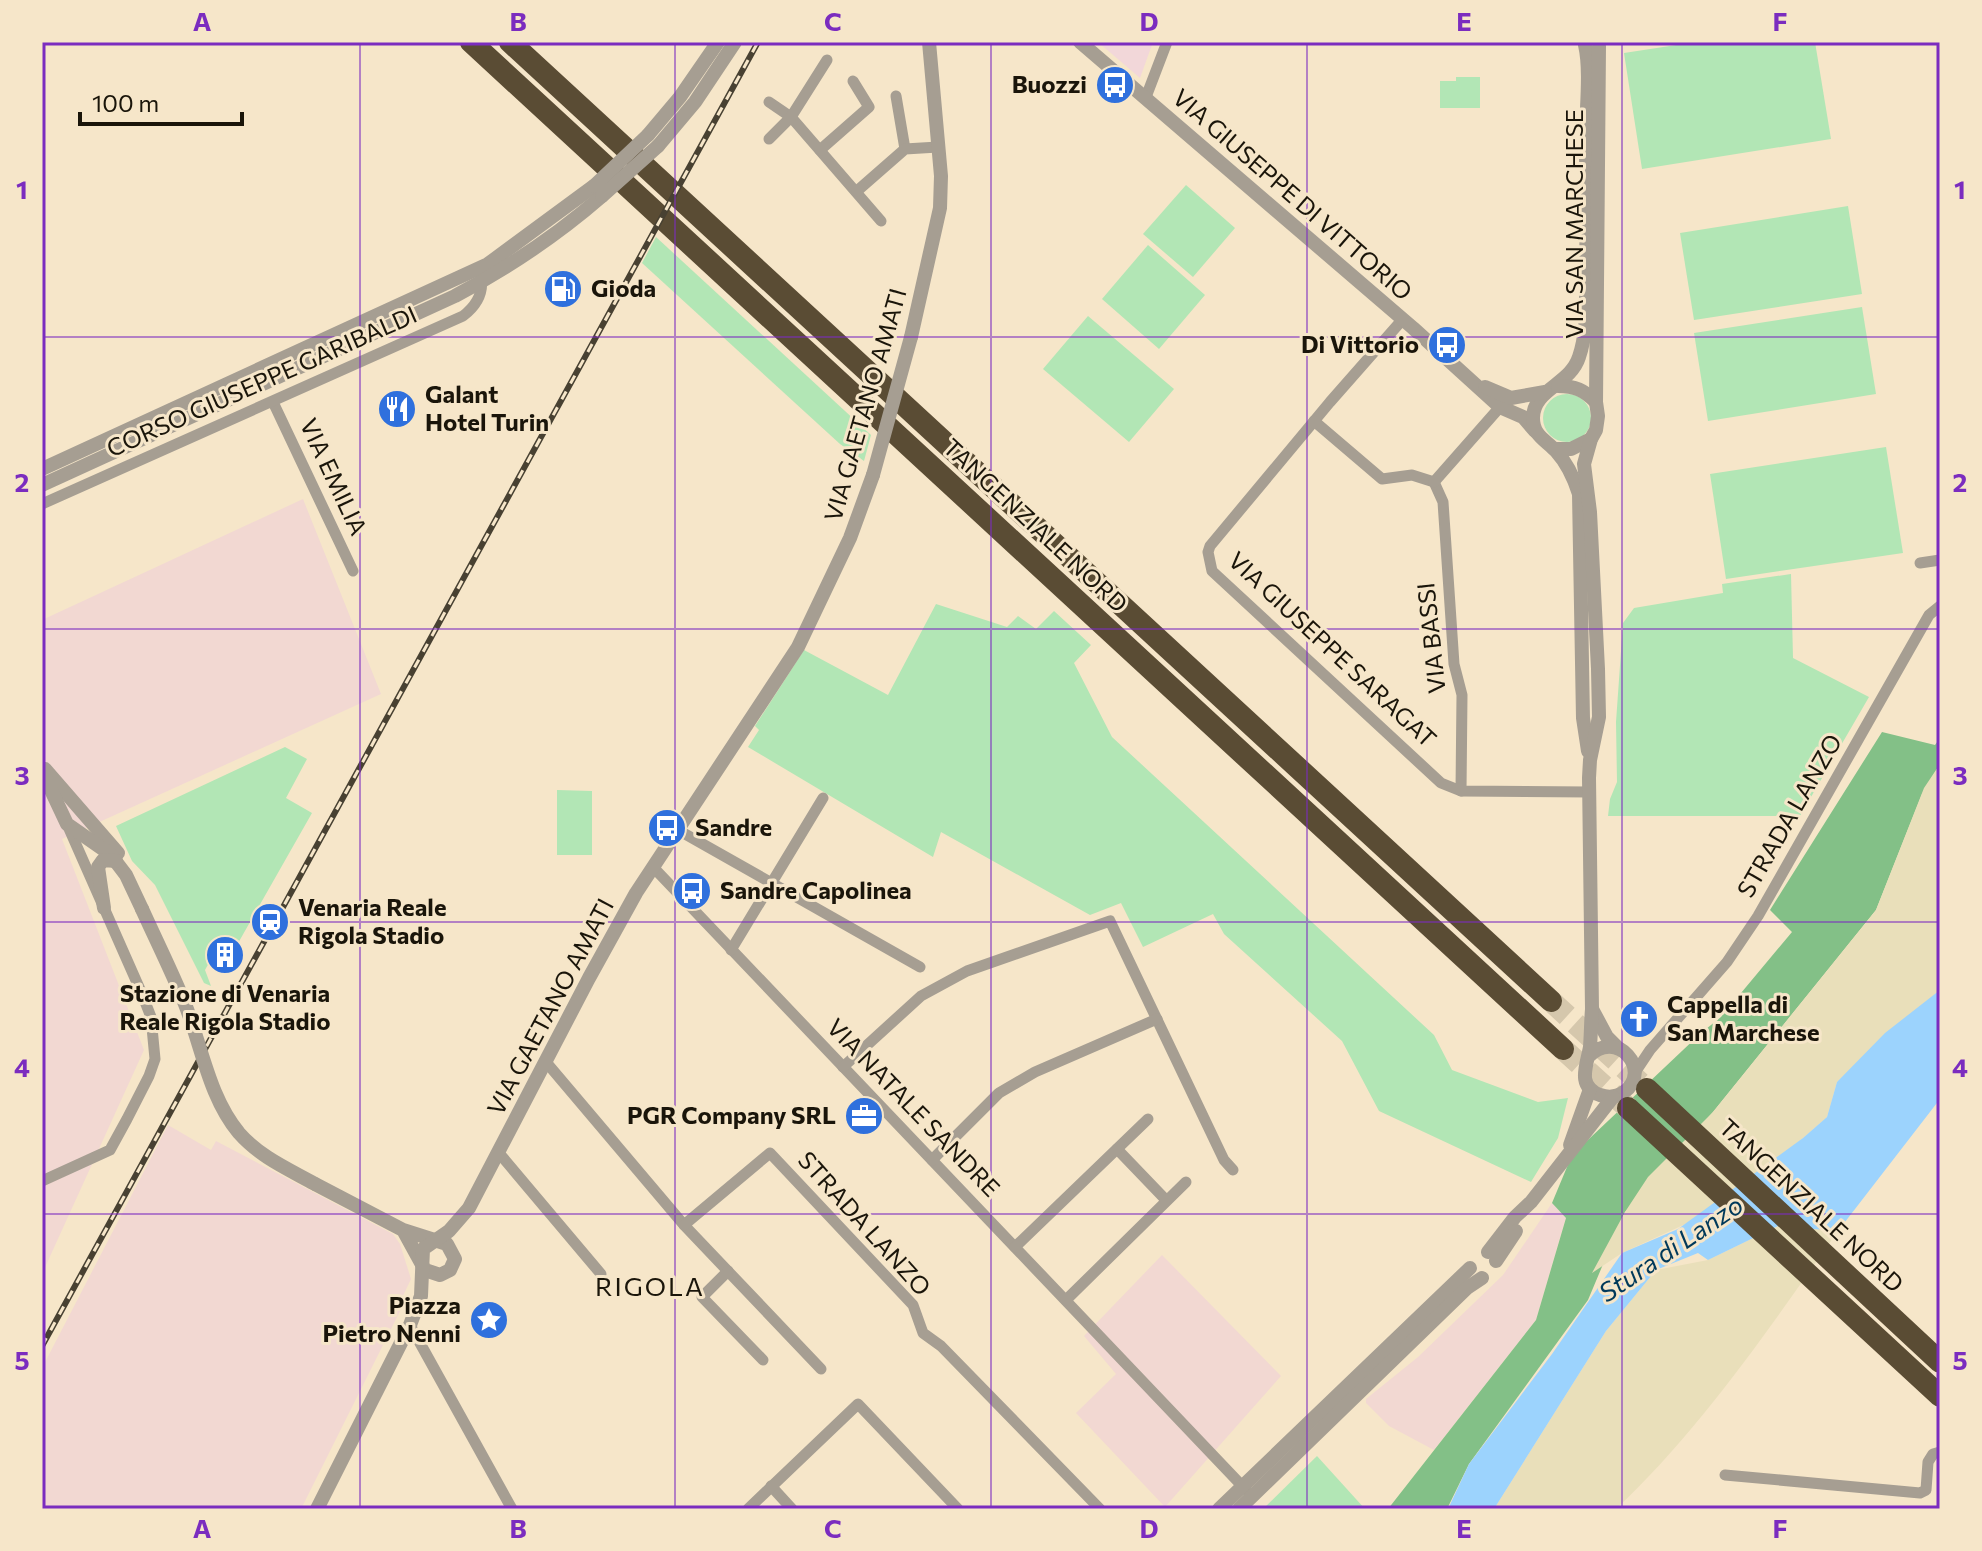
<svg xmlns="http://www.w3.org/2000/svg" width="1982" height="1551" font-family="Commissioner,sans-serif">
<style>
.industrial{fill:#f2d8d2}
.education{fill:#f2d7d9}
.green{fill:#b2e6b5}
.forest{fill:#83c087}
.sand{fill:#e9dfba}
.water{fill:#9cd3fd}
.lines{fill:none;stroke-linecap:round;stroke-linejoin:round}
.motorway-tunnel{stroke:#d5c7ac;stroke-width:22;stroke-dasharray:22 11;stroke-linecap:butt}
.minor{stroke:#a69e92;stroke-width:11}
.tertiary{stroke:#a69e92;stroke-width:14}
.motorway{stroke:#5a4c34;stroke-width:22}
.rail-casing{stroke:#484132;stroke-width:6}
.rail{stroke:#f6e6c9;stroke-width:3;stroke-dasharray:9;stroke-linecap:butt}
.tertiary-bridge{stroke:#a69e92;stroke-width:14}
.grid{fill:none;stroke:#7b2cbf;stroke-width:2;stroke-opacity:0.55}
.labels{text-anchor:middle;stroke-width:6;stroke-linejoin:round;paint-order:stroke}
.poi-label{font-size:24px;font-weight:bold;fill:#1a150a;stroke:#f6e6c9;text-anchor:start}
.street-label{font-size:24px;fill:#1a150a;stroke:#f6e6c9}
.water-label{font-size:26px;font-style:italic;fill:#00395a;stroke:#f6e6c9}
.neighbourhood-label{font-size:26px;letter-spacing:2px;fill:#1a150a;stroke:#f6e6c9}
.neatline{fill:none;stroke:#7b2cbf;stroke-width:3}
.grid-label{font-size:26px;text-anchor:middle;font-weight:bold;fill:#7b2cbf}
</style>
<rect width="100%" height="100%" fill="#f6e6c9"/>
<g class="industrial">
<path d="M 303,499 L 381,694 L 62,839 L 144,1050 L 42,1274 L 42,620 Z"/>
<path d="M 168,1125 L 211,1150 L 216,1141 L 393,1234 L 400,1244 L 411,1279 L 401,1300 L 404,1303 L 301,1509 L 42,1509 L 42,1368 Z"/>
<path d="M 1552,1203 L 1566,1217 L 1536,1320 L 1434,1450 L 1389,1426 L 1366,1403 L 1366,1399 L 1418,1357 L 1503,1275 Z"/>
<path d="M 1162,1255 L 1281,1376 L 1165,1507 L 1076,1413 L 1116,1374 L 1084,1336 Z"/>
</g>
<path class="education" d="M 1098,42 L 1153,42 L 1140,78 Z"/>
<g class="green">
<path d="M 1696,42 L 1815,42 L 1831,139 L 1642,169 L 1624,53 Z"/>
<path d="M 1456,77 L 1480,77 L 1480,108 L 1440,108 L 1440,81 L 1456,81 Z"/>
<path d="M 1186,185 L 1235,228 L 1193,277 L 1143,234 Z"/>
<path d="M 1848,206 L 1862,294 L 1694,320 L 1680,233 Z"/>
<path d="M 656,237 L 871,435 L 864,461 L 840,444 L 642,263 Z"/>
<path d="M 1148,245 L 1205,295 L 1159,349 L 1102,299 Z"/>
<path d="M 1862,307 L 1876,394 L 1708,421 L 1694,333 Z"/>
<path d="M 1088,316 L 1174,389 L 1129,442 L 1043,369 Z"/>
<circle cx="1567" cy="418" r="24"/>
<path d="M 1886,447 L 1903,553 L 1726,579 L 1710,474 Z"/>
<path d="M 1791,574 L 1793,658 L 1869,697 L 1800,816 L 1608,816 L 1610,799 L 1617,782 L 1616,722 L 1623,623 L 1634,608 L 1723,593 L 1722,584 Z"/>
<path d="M 936,604 L 1007,627 L 1018,616 L 1036,629 L 1054,611 L 1091,645 L 1074,663 L 1112,737 L 1434,1035 L 1452,1070 L 1538,1102 L 1568,1098 L 1558,1138 L 1531,1182 L 1379,1111 L 1342,1041 L 1224,934 L 1213,914 L 1143,947 L 1121,903 L 1090,915 L 941,832 L 933,857 L 748,747 L 759,730 L 755,726 L 804,650 L 888,695 Z"/>
<path d="M 285,747 L 307,759 L 286,798 L 312,813 L 237,945 L 223,938 L 205,970 L 211,986 L 204,983 L 155,885 L 132,861 L 116,826 Z"/>
<path d="M 557,790 L 592,791 L 592,855 L 557,855 Z"/>
<path d="M 1317,1456 L 1365,1509 L 1263,1509 Z"/>
</g>
<path class="forest" d="M 1882,732 L 1935,745 L 1940,738 L 1940,764 L 1922,794 L 1876,910 L 1713,1112 L 1625,1212 L 1588,1300 L 1469,1464 L 1447,1509 L 1388,1509 L 1536,1320 L 1566,1218 L 1552,1203 L 1572,1155 L 1701,1033 L 1721,1017 L 1792,932 L 1770,910 Z"/>
<g class="sand">
<path d="M 1940,764 L 1940,990 L 1837,1082 L 1827,1117 L 1777,1161 L 1714,1211 L 1622,1253 L 1592,1273 L 1625,1212 L 1648,1177 L 1713,1112 L 1876,910 L 1924,788 Z"/>
<path d="M 1810,1223 L 1838,1231 C 1770,1327 1702,1428 1616,1509 L 1494,1509 L 1606,1331 L 1656,1270 L 1708,1260 L 1778,1226 Z"/>
</g>
<path class="water" d="M 1940,990 L 1940,1099 L 1838,1231 L 1778,1226 L 1708,1260 L 1698,1253 L 1656,1270 L 1606,1331 L 1494,1509 L 1448,1509 L 1469,1464 L 1552,1354 L 1622,1253 L 1678,1229 L 1803,1138 L 1827,1117 L 1837,1082 L 1885,1033 Z"/>
<g class="lines">
<g class="motorway-tunnel">
<path d="M 1551,1001 L 1647,1089"/>
<path d="M 1563,1049 L 1628,1108"/>
</g>
<g class="minor">
<path d="M 896,96 L 905,149"/>
<path d="M 1146,97 L 1167,42"/>
<path d="M 769,102 L 791,117 L 881,221"/>
<path d="M 769,139 L 791,117 L 827,60"/>
<path d="M 820,150 L 869,107 L 853,81"/>
<path d="M 857,191 L 905,149 L 938,147"/>
<path d="M 1403,319 L 1330,402 L 1210,546 L 1208,552 L 1212,571 L 1441,783 L 1461,791 L 1589,792"/>
<path d="M 273,402 L 353,571"/>
<path d="M 1314,421 L 1382,479 L 1412,475 L 1434,482"/>
<path d="M 1434,482 L 1443,502 L 1454,664 L 1462,695 L 1461,791"/>
<path d="M 1434,482 L 1500,407"/>
<path d="M 42,504 L 463,316 C 476,306 484,294 481,277"/>
<path d="M 1920,563 L 1940,560"/>
<path d="M 678,830 L 920,967"/>
<path d="M 653,867 L 1246,1490"/>
<path d="M 731,950 L 823,798"/>
<path d="M 546,1062 L 684,1225 L 821,1369"/>
<path d="M 843,1067 L 921,996 L 967,971 L 1110,921 L 1224,1160 L 1233,1170"/>
<path d="M 1634,1074 L 1650,1050 L 1727,962 L 1758,916 L 1929,615 L 1940,606"/>
<path d="M 1117,1149 L 1165,1199"/>
<path d="M 499,1153 L 601,1274"/>
<path d="M 932,1160 L 999,1093 L 1035,1072 L 1157,1019"/>
<path d="M 42,1181 L 110,1150 L 127,1119 L 149,1076 L 155,1059 L 151,1017 L 142,994 L 67,824"/>
<path d="M 684,1225 L 770,1153 L 913,1305 L 923,1333 L 941,1346 L 1100,1509"/>
<path d="M 1015,1247 L 1148,1119"/>
<path d="M 728,1271 L 702,1297 L 763,1360"/>
<path d="M 1066,1300 L 1186,1182"/>
<path d="M 410,1325 L 512,1509"/>
<path d="M 1725,1475 L 1920,1493 L 1926,1490 L 1928,1462 L 1933,1454 L 1940,1452"/>
<path d="M 771,1486 L 792,1509"/>
<path d="M 748,1509 L 858,1404 L 958,1509"/>
</g>
<g class="tertiary">
<path d="M 1080,42 L 1413,328 L 1500,407 L 1523,417 L 1535,431"/>
<path d="M 1585,45 C 1591,71 1586,110 1586,137 C 1586,186 1587,235 1586,284 C 1586,308 1587,334 1579,357 C 1570,385 1533,389 1533,418 C 1533,436 1546,440 1556,451 C 1567,463 1574,478 1579,494 L 1583,718 L 1588,751"/>
<path d="M 648,135 L 680,97 L 718,42"/>
<path d="M 658,146 L 695,102 L 735,42"/>
<path d="M 911,337 L 940,208 L 941,176 L 929,42"/>
<path d="M 1558,386 C 1575,386 1584,390 1596,402"/>
<path d="M 1485,387 L 1511,398 L 1545,392"/>
<path d="M 1554,449 L 1571,449 L 1591,439"/>
<path d="M 42,469 L 488,264 L 594,186"/>
<path d="M 42,485 L 455,296 C 508,268 556,236 602,196"/>
<path d="M 45,769 L 118,853"/>
<path d="M 42,771 L 67,824 L 110,854 L 126,875 L 142,909"/>
<path d="M 104,908 L 98,867 L 103,860 L 116,861"/>
<path d="M 1592,1009 L 1607,1037 L 1618,1048"/>
<path d="M 1588,1057 C 1617,1027 1653,1071 1624,1092 C 1617,1097 1609,1098 1600,1095 C 1576,1086 1587,1065 1590,1047 C 1591,1034 1591,1021 1592,1009 L 1589,778 L 1590,760 L 1599,717 L 1598,669 L 1590,512 L 1584,464 L 1591,439 L 1596,430 L 1598,416 L 1596,402 L 1599,46"/>
<path d="M 1570,1145 L 1590,1089"/>
<path d="M 315,1184 L 403,1230 L 447,1244 L 455,1259 L 450,1270 L 440,1275 L 425,1270 L 403,1230"/>
<path d="M 1488,1252 L 1515,1217 L 1531,1202 L 1613,1097"/>
<path d="M 1496,1261 L 1516,1231"/>
<path d="M 317,1509 L 410,1325 L 421,1296 L 423,1249 L 449,1231 L 469,1208 L 589,978 L 636,893 L 798,647 L 850,538 L 873,475"/>
<path d="M 1219,1509 L 1470,1268"/>
<path d="M 1239,1509 L 1467,1288 L 1482,1278"/>
</g>
<g class="motorway">
<path d="M 471,42 L 1563,1049"/>
<path d="M 510,42 L 1551,1001"/>
<path d="M 1647,1089 L 1940,1362"/>
<path d="M 1628,1108 L 1940,1396"/>
</g>
<g class="rail-casing">
<path id="rail" d="M 42,1346 L 758,42"/>
</g>
<use href="#rail" class="rail"/>
<g class="tertiary-bridge">
<path d="M 594,186 L 648,135"/>
<path d="M 602,196 L 658,146"/>
<path d="M 873,475 L 911,337"/>
<path d="M 142,909 C 156,940 172,972 185,1004 C 202,1047 209,1097 239,1133 C 260,1157 288,1169 315,1184"/>
</g>
</g>
<path class="grid" d="M 360,42 L 360,1509M 675,42 L 675,1509M 991,42 L 991,1509M 1307,42 L 1307,1509M 1622,42 L 1622,1509M 42,337 L 1940,337M 42,629 L 1940,629M 42,922 L 1940,922M 42,1214 L 1940,1214"/>
<defs>
<g id="bus-disc" transform="scale(2)"><circle r="9.5" fill="#2f70dd" stroke="#f6e6c9"/><path d="M-5-6H5V4H4V6H2V4H-2V6H-4V4H-5ZM-3.5-4V0h7V-4ZM-3.5 1.2v1.5H-2V1.2ZM2 1.2v1.5H3.5V1.2Z" fill="#fff"/></g>
<g id="fuel-disc" transform="scale(2)"><circle r="9.5" fill="#2f70dd" stroke="#f6e6c9"/><path d="M-5.5-6h7V0h2V4h1.3V-2.5L3-4.5l.8-.8L6-3V5H2.5V1h-1V6h-7ZM-4.2-4.7v3.2H.2V-4.7Z" fill="#fff"/></g>
<g id="restaurant-disc" transform="scale(2)"><circle r="9.5" fill="#2f70dd" stroke="#f6e6c9"/><path d="M-5-6h1v4h1v-4h1v4h1v-4h1v5L-1.5 .5V6h-2V.5L-5-1ZM5-6V6H3V1.5H1.5Q1.5-4 5-6Z" fill="#fff"/></g>
<g id="station-disc" transform="scale(2)"><circle r="9.5" fill="#2f70dd" stroke="#f6e6c9"/><path d="M-3-6H3Q5-6 5-4V2Q5 4 3 4L4.5 6H3L1.5 4h-3L-3 6H-4.5L-3 4Q-5 4-5 2V-4Q-5-6-3-6ZM-3.5-4v3h7v-3ZM-3.5 1v1.5H-2V1ZM2 1v1.5H3.5V1Z" fill="#fff"/></g>
<g id="building-disc" transform="scale(2)"><circle r="9.5" fill="#2f70dd" stroke="#f6e6c9"/><path d="M-4-6H4V6H1V3H-1V6H-4ZM-2.5-4.3h1.7v1.8h-1.7ZM.8-4.3h1.7v1.8H.8ZM-2.5-1h1.7V.8h-1.7ZM.8-1h1.7V.8H.8Z" fill="#fff"/></g>
<g id="church-disc" transform="scale(2)"><circle r="9.5" fill="#2f70dd" stroke="#f6e6c9"/><path d="M-1.2-6h2.4v3.5h3.3v2.4h-3.3V6h-2.4V-.1h-3.3v-2.4h3.3Z" fill="#fff"/></g>
<g id="office-disc" transform="scale(2)"><circle r="9.5" fill="#2f70dd" stroke="#f6e6c9"/><path d="M-6-3h4V-5.5h4V-3h4V5H-6ZM-1-4.5V-3h2v-1.5ZM-6 0V1H6V0Z" fill="#fff"/></g>
<g id="sight-disc" transform="scale(2)"><circle r="9.5" fill="#2f70dd" stroke="#f6e6c9"/><path d="M0-6L1.8-2.2L6-1.7L2.9 1.2L3.7 5.4L0 3.3L-3.7 5.4L-2.9 1.2L-6-1.7L-1.8-2.2Z" fill="#fff"/></g>
</defs>
<g fill-rule="evenodd">
<use href="#bus-disc" x="1115" y="85"/>
<use href="#fuel-disc" x="563" y="289"/>
<use href="#bus-disc" x="1447" y="345"/>
<use href="#restaurant-disc" x="397" y="409"/>
<use href="#bus-disc" x="667" y="828"/>
<use href="#bus-disc" x="692" y="891"/>
<use href="#station-disc" x="270" y="922"/>
<use href="#building-disc" x="225" y="955"/>
<use href="#church-disc" x="1639" y="1019"/>
<use href="#office-disc" x="864" y="1116"/>
<use href="#sight-disc" x="489" y="1320"/>
</g>
<g class="labels">
<g class="poi-label">
<text x="1087" y="93" text-anchor="end">Buozzi</text>
<text x="591" y="297">Gioda</text>
<text x="1419" y="353" text-anchor="end">Di Vittorio</text>
<text x="425" y="403">Galant<tspan x="425" dy="28">Hotel Turin</tspan></text>
<text x="695" y="836">Sandre</text>
<text x="720" y="899">Sandre Capolinea</text>
<text x="298" y="916">Venaria Reale<tspan x="298" dy="28">Rigola Stadio</tspan></text>
<text x="225" y="1002" text-anchor="middle">Stazione di Venaria<tspan x="225" dy="28">Reale Rigola Stadio</tspan></text>
<text x="1667" y="1013">Cappella di<tspan x="1667" dy="28">San Marchese</tspan></text>
<text x="836" y="1124" text-anchor="end">PGR Company SRL</text>
<text x="461" y="1314" text-anchor="end">Piazza<tspan x="461" dy="28">Pietro Nenni</tspan></text>
</g>
<g class="street-label">
<text transform="translate(1292 195) rotate(41)" y="8">VIA GIUSEPPE DI VITTORIO</text>
<text transform="translate(1575 224) rotate(-90)" y="8">VIA SAN MARCHESE</text>
<text transform="translate(262 382) rotate(-24)" y="8">CORSO GIUSEPPE GARIBALDI</text>
<text transform="translate(866 405) rotate(-74)" y="8">VIA GAETANO AMATI</text>
<text transform="translate(333 477) rotate(65)" y="8">VIA EMILIA</text>
<text transform="translate(1035 526) rotate(43)" y="8">TANGENZIALE NORD</text>
<text transform="translate(1432 638) rotate(-96)" y="8">VIA BASSI</text>
<text transform="translate(1332 650) rotate(43)" y="8">VIA GIUSEPPE SARAGAT</text>
<text transform="translate(1790 816) rotate(-60)" y="8">STRADA LANZO</text>
<text transform="translate(551 1007) rotate(-62)" y="8">VIA GAETANO AMATI</text>
<text transform="translate(913 1108) rotate(46)" y="8">VIA NATALE SANDRE</text>
<text transform="translate(1811 1206) rotate(43)" y="8">TANGENZIALE NORD</text>
<text transform="translate(864 1224) rotate(48)" y="8">STRADA LANZO</text>
</g>
<g class="water-label">
<text transform="translate(1671 1249) rotate(-34)" y="9">Stura di Lanzo</text>
</g>
<g class="neighbourhood-label">
<text x="650" y="1296">RIGOLA</text>
</g>
</g>
<rect width="1982" height="1551" fill="none" stroke="#f6e6c9" stroke-width="88"/>
<path d="M80 112v12h162v-12" fill="none" stroke="#1a150a" stroke-width="4"/>
<text x="92" y="112" font-size="24" fill="#1a150a" stroke="#f6e6c9" stroke-width="6" paint-order="stroke">100 m</text>
<rect x="44" y="44" width="1894" height="1463" class="neatline"/>
<g class="grid-label">
<text x="202" y="31">A</text>
<text x="518" y="31">B</text>
<text x="833" y="31">C</text>
<text x="1149" y="31">D</text>
<text x="1464" y="31">E</text>
<text x="1780" y="31">F</text>
<text x="22" y="199">1</text>
<text x="1960" y="199">1</text>
<text x="22" y="492">2</text>
<text x="1960" y="492">2</text>
<text x="22" y="785">3</text>
<text x="1960" y="785">3</text>
<text x="22" y="1077">4</text>
<text x="1960" y="1077">4</text>
<text x="22" y="1370">5</text>
<text x="1960" y="1370">5</text>
<text x="202" y="1538">A</text>
<text x="518" y="1538">B</text>
<text x="833" y="1538">C</text>
<text x="1149" y="1538">D</text>
<text x="1464" y="1538">E</text>
<text x="1780" y="1538">F</text>
</g>
</svg>
